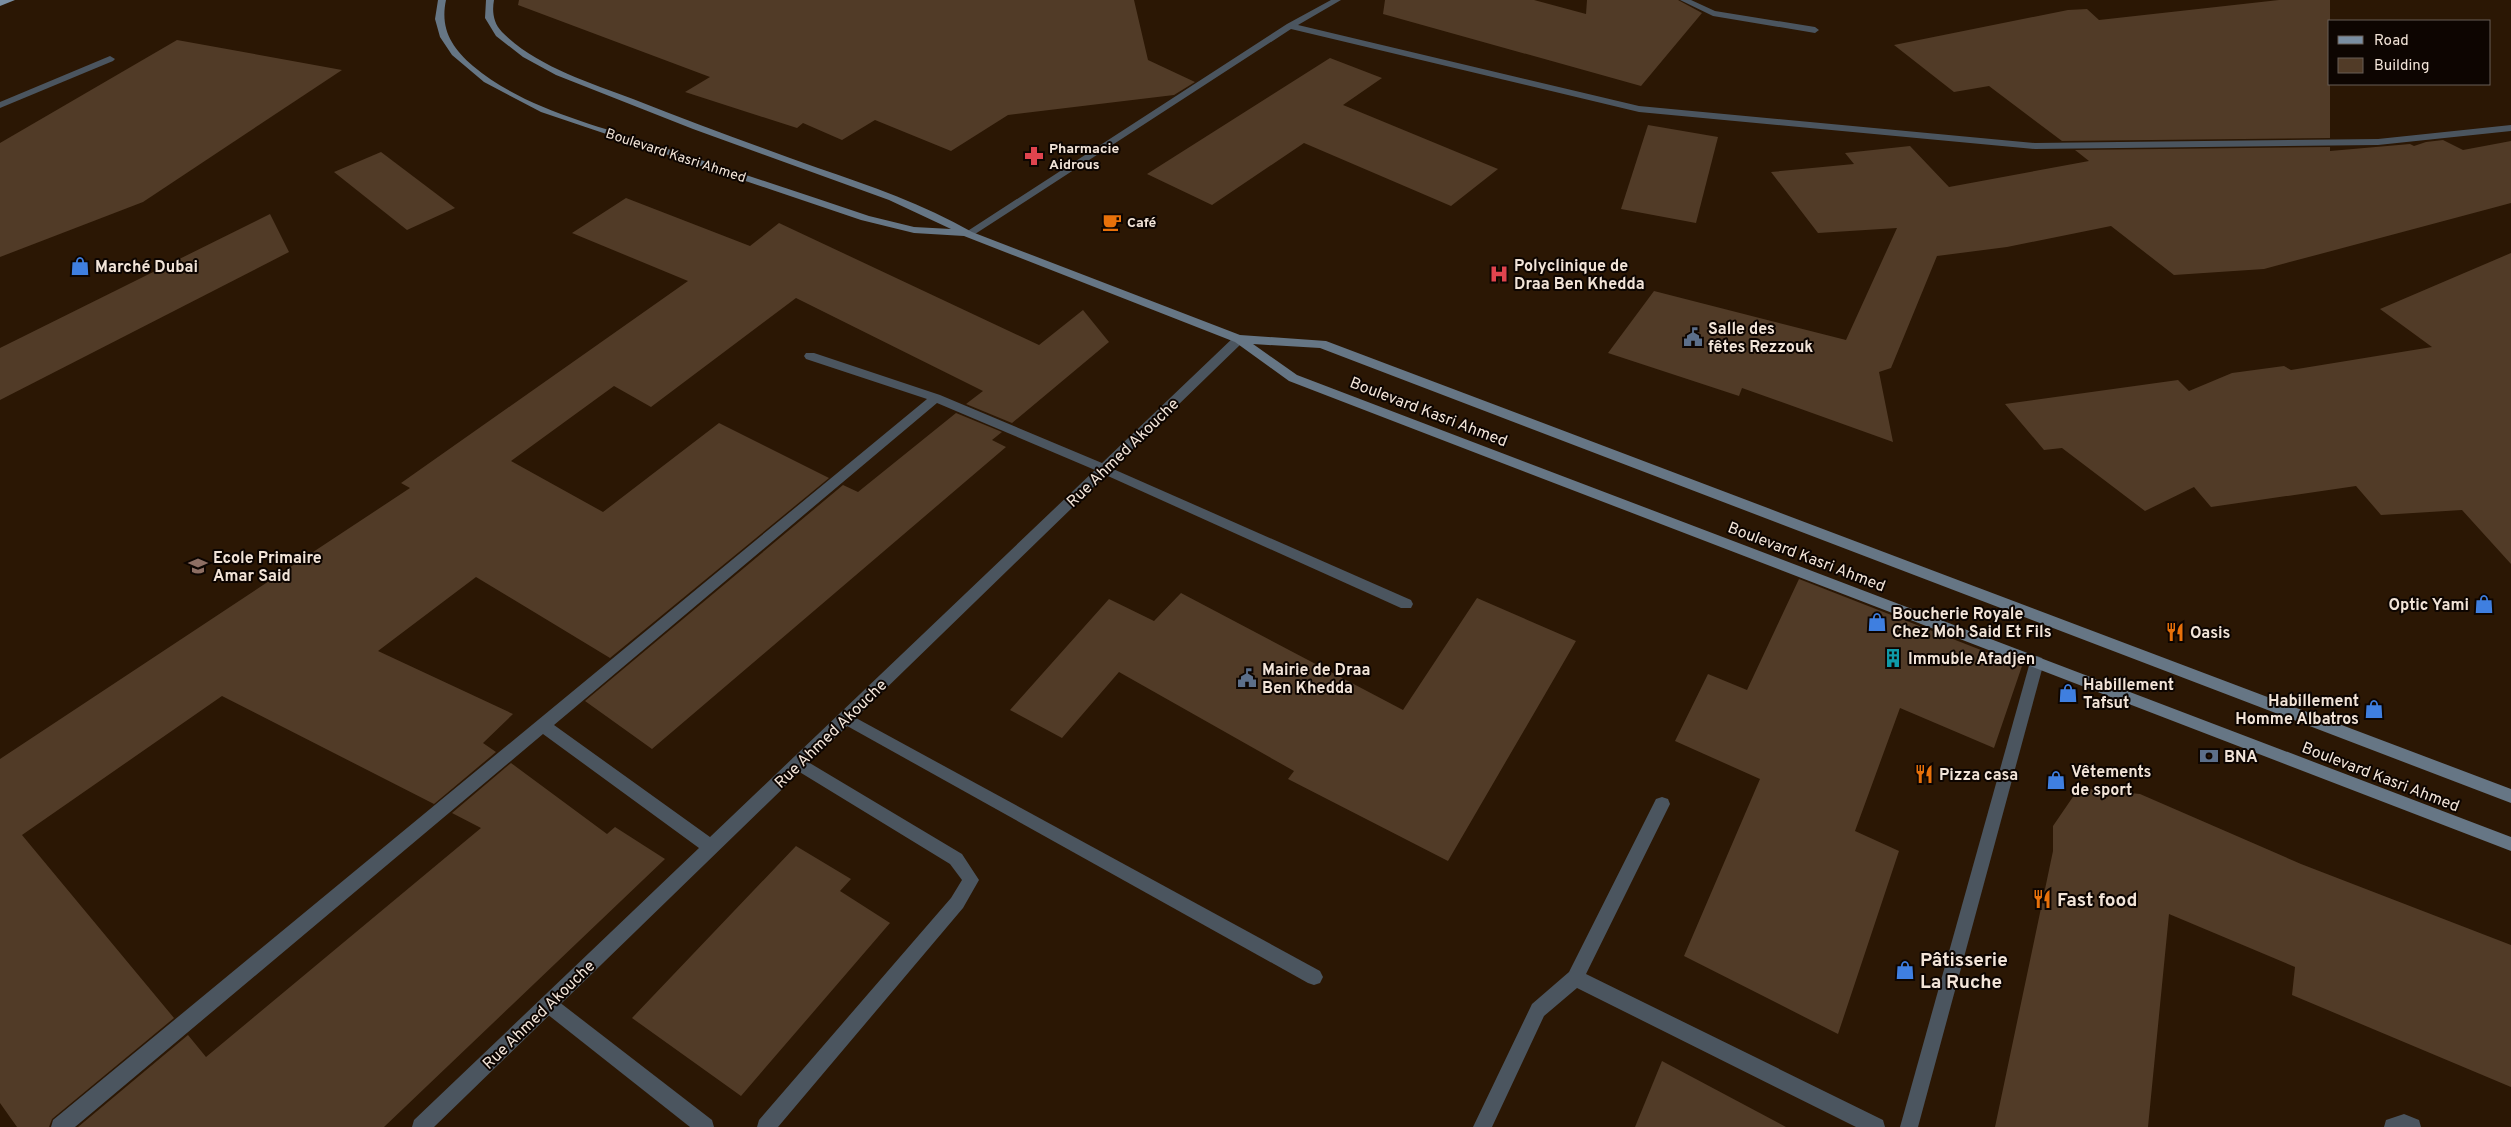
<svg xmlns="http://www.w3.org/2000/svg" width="2511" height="1127" font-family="Overpass,sans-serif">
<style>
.building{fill:#513b27}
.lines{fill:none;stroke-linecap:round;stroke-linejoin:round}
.service{fill:#4b555f;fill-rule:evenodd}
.minor{fill:#4b555f;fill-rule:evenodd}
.secondary{fill:#667685;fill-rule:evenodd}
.primary{fill:#7a8ea2;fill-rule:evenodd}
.labels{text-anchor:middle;stroke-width:4;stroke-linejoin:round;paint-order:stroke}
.far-poi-label{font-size:14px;font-weight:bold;fill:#f2e4d8;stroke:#0d0501;text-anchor:start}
.far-street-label{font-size:14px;fill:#f2e4d8;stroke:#0d0501}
.poi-label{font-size:16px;font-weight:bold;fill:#f2e4d8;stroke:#0d0501;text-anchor:start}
.street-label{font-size:16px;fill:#f2e4d8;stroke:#0d0501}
.near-poi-label{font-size:19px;font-weight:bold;fill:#f2e4d8;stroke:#0d0501;text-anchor:start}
</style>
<rect width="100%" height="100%" fill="#2b1704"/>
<g class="building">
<path d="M 519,0 L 1134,0 L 1148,60 L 1195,82 L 1174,95 L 1008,115 L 951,151 L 875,120 L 842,140 L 803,123 L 797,128 L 685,92 L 710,77 L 518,5 Z"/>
<path d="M 1385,0 L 1534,0 L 1586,14 L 1587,0 L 1678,0 L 1702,13 L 1641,86 L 1383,14 Z"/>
<path d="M 2279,0 L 2330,0 L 2330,138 L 2062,141 L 1989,86 L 1954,92 L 1894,45 L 2068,10 L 2087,9 L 2099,20 Z"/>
<path d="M 177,40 L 342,70 L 143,202 L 0,257 L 0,143 Z"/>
<path d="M 1330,58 L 1382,78 L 1343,105 L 1498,169 L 1451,206 L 1304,143 L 1212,205 L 1147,174 Z"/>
<path d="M 1648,125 L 1718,137 L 1696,223 L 1621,209 Z"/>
<path d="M 2443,140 L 2463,150 L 2511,141 L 2511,203 L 2264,269 L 2174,275 L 2111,226 L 2007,247 L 1937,256 L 1891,368 L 1879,372 L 1893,442 L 1742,388 L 1739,396 L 1608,353 L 1654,291 L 1846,340 L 1897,228 L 1818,233 L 1771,172 L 1854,164 L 1845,153 L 1910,146 L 1949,187 L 2089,161 L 2075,150 L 2330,147 L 2330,151 L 2410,144 L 2414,146 L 2426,142 Z"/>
<path d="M 381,152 L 455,208 L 407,230 L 334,172 Z"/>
<path d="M 626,198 L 750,246 L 779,223 L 1039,345 L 1083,310 L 1109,342 L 1012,423 L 966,404 L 983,391 L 796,298 L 651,407 L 614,386 L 511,461 L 603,512 L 719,423 L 829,478 L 610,658 L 476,577 L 378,651 L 513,714 L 483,743 L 496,752 L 434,804 L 222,696 L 22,835 L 174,1018 L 52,1119 L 49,1127 L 17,1127 L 0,1103 L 0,759 L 410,488 L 401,483 L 688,281 L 572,233 Z"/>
<path d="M 270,214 L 289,252 L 0,400 L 0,348 Z"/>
<path d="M 2511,253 L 2511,564 L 2462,510 L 2381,515 L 2356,486 L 2211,507 L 2194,487 L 2145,511 L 2062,448 L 2044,450 L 2005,404 L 2178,380 L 2189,391 L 2232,373 L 2284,366 L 2291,370 L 2432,347 L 2380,309 Z"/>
<path d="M 956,413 L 1002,432 L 992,440 L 1006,447 L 652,749 L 585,701 L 843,485 L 858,492 Z"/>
<path d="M 1799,579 L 2022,666 L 1994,748 L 1900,708 L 1855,831 L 1899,851 L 1838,1034 L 1684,956 L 1760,779 L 1675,741 L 1708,674 L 1747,690 Z"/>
<path d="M 1181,593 L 1403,710 L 1477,598 L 1576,641 L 1448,861 L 1288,779 L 1294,771 L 1119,672 L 1062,738 L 1010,710 L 1109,599 L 1154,621 Z"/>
<path d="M 511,763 L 607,834 L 615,827 L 665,859 L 384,1127 L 78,1127 L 188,1035 L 206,1057 L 481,828 L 452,813 Z"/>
<path d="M 2079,788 L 2140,794 L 2301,864 L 2511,945 L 2511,1087 L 2292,995 L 2295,967 L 2169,914 L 2148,1127 L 1995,1127 L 2053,851 L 2053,826 Z"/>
<path d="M 796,846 L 851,879 L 840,891 L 890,923 L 741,1096 L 632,1018 Z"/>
<path d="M 1662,1061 L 1786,1127 L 1635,1127 Z"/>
</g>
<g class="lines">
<g class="service">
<path d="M 1680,0 L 1691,0 L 1715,11 L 1815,27 L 1819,30 L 1815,33 L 1713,16 Z"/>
<path d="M 110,56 L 115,59 L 113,61 L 0,108 L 0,102 Z"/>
<path d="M 1104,465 L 1411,600 L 1413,604 L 1411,608 L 1401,608 L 1099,472 L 1098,469 L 1099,466 Z"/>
<path d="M 845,712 L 1320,971 L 1323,977 L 1320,983 L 1314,985 L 1308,983 L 840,722 L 837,718 L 840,714 Z"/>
<path d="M 798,756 L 962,854 L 979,880 L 963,908 L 778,1127 L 757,1127 L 759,1120 L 951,898 L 962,880 L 950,864 L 793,768 L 790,763 L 793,758 Z"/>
<path d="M 1662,797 L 1668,799 L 1670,804 L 1586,974 L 1883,1120 L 1885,1127 L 1856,1127 L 1577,988 L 1544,1016 L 1492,1127 L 1473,1127 L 1532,1004 L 1569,972 L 1656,799 Z"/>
<path d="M 548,996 L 554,998 L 712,1120 L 714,1127 L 690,1127 L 542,1010 L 539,1004 L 542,998 Z"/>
<path d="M 2404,1114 L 2419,1120 L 2421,1127 L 2384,1127 L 2386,1120 Z"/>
</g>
<g class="minor">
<path d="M 1331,0 L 1341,0 L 1298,25 L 1639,106 L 2035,143 L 2378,139 L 2511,125 L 2511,131 L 2378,145 L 2035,149 L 1639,112 L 1291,29 L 972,236 L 964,236 L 963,234 L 1287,24 Z"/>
<path d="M 1239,335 L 1245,339 L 1243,342 L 434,1127 L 412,1127 L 414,1120 L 699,848 L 543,734 L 75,1127 L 51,1127 L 53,1120 L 927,399 L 806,359 L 804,356 L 806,353 L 814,353 L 940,395 L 1102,463 L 1235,336 ZM 937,403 L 1095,470 L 710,837 L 554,725 Z"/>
<path d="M 2037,656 L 2042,658 L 2044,662 L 1918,1127 L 1900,1127 L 2030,662 L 2032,658 Z"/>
</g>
<path class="secondary" d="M 438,0 L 446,0 C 440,28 451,47 473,66 C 523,108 592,124 653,144 C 725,168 797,192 869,216 L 914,227 L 951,229 L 889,200 L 693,129 L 556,75 L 523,57 L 496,36 L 485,18 L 486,0 L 494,0 C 492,11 493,23 502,32 C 536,66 588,82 633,99 C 694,123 756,146 818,168 C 871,186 923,204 972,232 L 1240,335 L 1326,341 L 2511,789 L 2511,803 L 1320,348 L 1253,344 L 1297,375 L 2511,837 L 2511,851 L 1289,381 L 1235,342 L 964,236 L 914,233 L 861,220 L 541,112 L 484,82 L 452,55 L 440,37 L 435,19 Z"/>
<path class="primary" d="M 0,0 L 15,0 L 0,6 Z"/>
</g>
<defs>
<g id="pharmacy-bare" transform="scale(1.5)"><path d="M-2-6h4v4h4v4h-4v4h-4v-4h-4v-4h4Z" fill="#e0444e" stroke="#0d0501" stroke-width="2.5" paint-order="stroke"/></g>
<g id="cafe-bare" transform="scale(1.5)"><path d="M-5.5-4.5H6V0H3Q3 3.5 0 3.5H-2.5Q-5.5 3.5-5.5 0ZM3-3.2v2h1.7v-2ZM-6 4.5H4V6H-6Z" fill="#e8710a" stroke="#0d0501" stroke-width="2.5" paint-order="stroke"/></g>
<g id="shop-bare" transform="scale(1.5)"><path d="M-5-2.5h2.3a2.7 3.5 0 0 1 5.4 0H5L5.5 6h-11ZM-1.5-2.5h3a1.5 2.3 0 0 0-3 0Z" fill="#3f7fe0" stroke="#0d0501" stroke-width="2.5" paint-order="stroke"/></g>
<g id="hospital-bare" transform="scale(1.5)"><path d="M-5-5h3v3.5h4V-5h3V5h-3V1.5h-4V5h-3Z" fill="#e0444e" stroke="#0d0501" stroke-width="2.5" paint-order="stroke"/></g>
<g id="civic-bare" transform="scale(1.5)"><path d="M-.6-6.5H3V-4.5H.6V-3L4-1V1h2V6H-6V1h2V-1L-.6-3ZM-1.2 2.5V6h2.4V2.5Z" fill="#5c6f8a" stroke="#0d0501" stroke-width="2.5" paint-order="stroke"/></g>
<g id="school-bare" transform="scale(1.5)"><path d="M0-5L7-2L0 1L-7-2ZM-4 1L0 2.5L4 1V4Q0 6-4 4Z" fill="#8d6e63" stroke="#0d0501" stroke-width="2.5" paint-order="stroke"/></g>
<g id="restaurant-bare" transform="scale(1.5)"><path d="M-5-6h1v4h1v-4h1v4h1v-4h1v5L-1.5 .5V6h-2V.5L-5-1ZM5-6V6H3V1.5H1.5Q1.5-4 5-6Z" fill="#e8710a" stroke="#0d0501" stroke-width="2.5" paint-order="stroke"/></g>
<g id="building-bare" transform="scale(1.5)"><path d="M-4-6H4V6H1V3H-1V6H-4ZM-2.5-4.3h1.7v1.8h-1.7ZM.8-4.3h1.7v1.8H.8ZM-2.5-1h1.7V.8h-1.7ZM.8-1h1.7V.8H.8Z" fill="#0f9aa8" stroke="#0d0501" stroke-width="2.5" paint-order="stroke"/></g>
<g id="bank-bare" transform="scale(1.5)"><path d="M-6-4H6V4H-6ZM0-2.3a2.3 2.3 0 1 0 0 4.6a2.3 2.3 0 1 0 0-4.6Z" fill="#5c6f8a" stroke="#0d0501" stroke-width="2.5" paint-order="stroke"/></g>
</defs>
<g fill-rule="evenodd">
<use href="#pharmacy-bare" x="1034" y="156"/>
<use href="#cafe-bare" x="1112" y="222"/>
<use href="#shop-bare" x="80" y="266"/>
<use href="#hospital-bare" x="1499" y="274"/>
<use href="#civic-bare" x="1693" y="337"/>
<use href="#school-bare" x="198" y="566"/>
<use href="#shop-bare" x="2484" y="604"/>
<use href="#shop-bare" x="1877" y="622"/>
<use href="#restaurant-bare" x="2175" y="632"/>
<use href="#building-bare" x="1893" y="658"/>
<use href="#civic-bare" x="1247" y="678"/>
<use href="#shop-bare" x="2068" y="693"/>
<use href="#shop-bare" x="2374" y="709"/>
<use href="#bank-bare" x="2209" y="756"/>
<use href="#restaurant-bare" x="1924" y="774"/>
<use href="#shop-bare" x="2056" y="780"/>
<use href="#restaurant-bare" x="2042" y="899"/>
<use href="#shop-bare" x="1905" y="970"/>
</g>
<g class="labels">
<g class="far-poi-label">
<text x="1049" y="153">Pharmacie<tspan x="1049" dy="16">Aidrous</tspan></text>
<text x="1127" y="227">Café</text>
</g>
<g class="far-street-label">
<text transform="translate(676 155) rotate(18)" y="5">Boulevard Kasri Ahmed</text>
</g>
<g class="poi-label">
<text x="1514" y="271">Polyclinique de<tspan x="1514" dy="18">Draa Ben Khedda</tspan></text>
<text x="95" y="272">Marché Dubai</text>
<text x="1708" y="334">Salle des<tspan x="1708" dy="18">fêtes Rezzouk</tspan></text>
<text x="213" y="563">Ecole Primaire<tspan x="213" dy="18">Amar Said</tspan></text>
<text x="2469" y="610" text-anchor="end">Optic Yami</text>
<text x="1892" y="619">Boucherie Royale<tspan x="1892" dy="18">Chez Moh Said Et Fils</tspan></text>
<text x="2190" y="638">Oasis</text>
<text x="1908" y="664">Immuble Afadjen</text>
<text x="1262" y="675">Mairie de Draa<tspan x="1262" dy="18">Ben Khedda</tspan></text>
<text x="2083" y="690">Habillement<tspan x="2083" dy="18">Tafsut</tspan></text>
<text x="2359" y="706" text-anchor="end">Habillement<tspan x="2359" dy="18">Homme Albatros</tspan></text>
<text x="2224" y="762">BNA</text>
<text x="2071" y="777">Vêtements<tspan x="2071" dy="18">de sport</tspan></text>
<text x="1939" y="780">Pizza casa</text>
</g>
<g class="street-label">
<text transform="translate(1429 411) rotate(21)" y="6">Boulevard Kasri Ahmed</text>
<text transform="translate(1122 452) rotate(-44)" y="6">Rue Ahmed Akouche</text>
<text transform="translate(1807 556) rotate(21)" y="6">Boulevard Kasri Ahmed</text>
<text transform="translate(830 733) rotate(-44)" y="6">Rue Ahmed Akouche</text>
<text transform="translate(2381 776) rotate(21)" y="6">Boulevard Kasri Ahmed</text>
<text transform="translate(538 1014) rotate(-44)" y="6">Rue Ahmed Akouche</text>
</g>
<g class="near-poi-label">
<text x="2057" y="906">Fast food</text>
<text x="1920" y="966">Pâtisserie<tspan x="1920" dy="22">La Ruche</tspan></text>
</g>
</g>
<rect x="2328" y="20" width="162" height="65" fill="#0d0501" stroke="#695e57"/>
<rect x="2338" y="36" width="25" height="8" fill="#7a8ea2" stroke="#695e57"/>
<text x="2374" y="45" font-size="15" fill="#f2e4d8">Road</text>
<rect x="2338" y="58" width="25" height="15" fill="#513b27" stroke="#695e57"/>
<text x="2374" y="70" font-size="15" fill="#f2e4d8">Building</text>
</svg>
